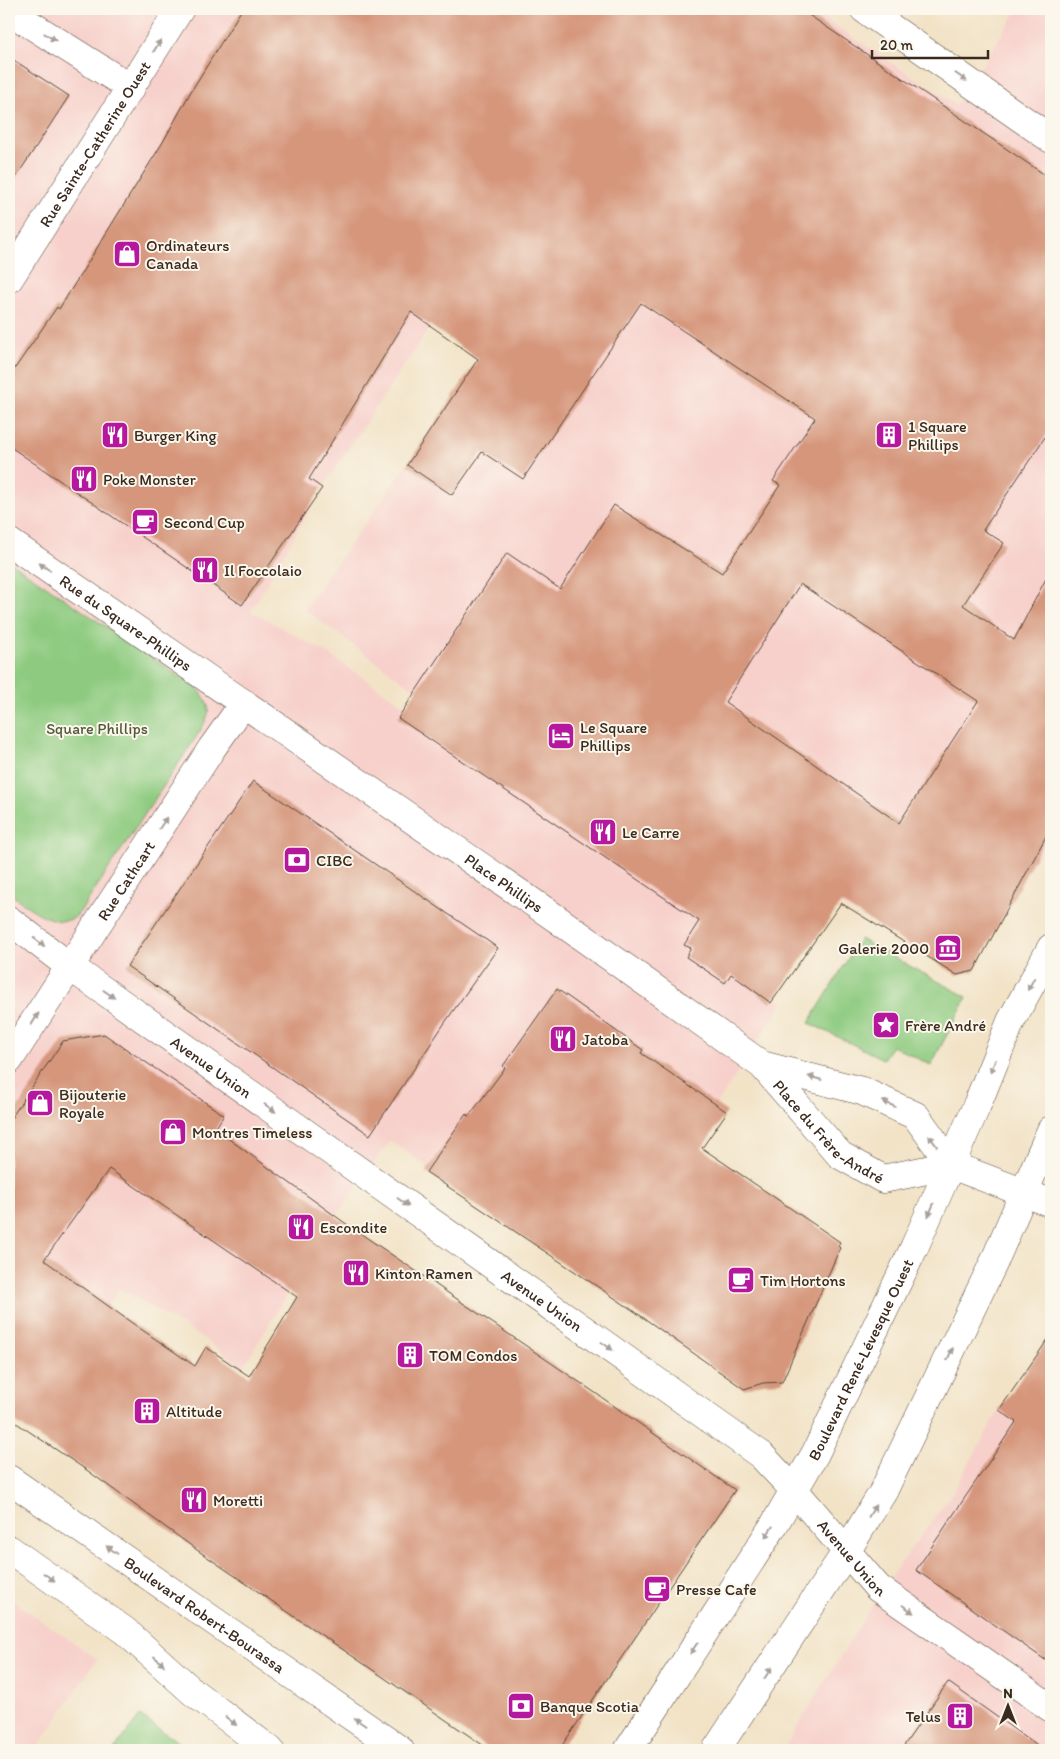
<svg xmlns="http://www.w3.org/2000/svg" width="1060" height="1759" font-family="Itim,sans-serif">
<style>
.built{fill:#f7d0cb}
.green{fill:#8ecb80;stroke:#647a4f}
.building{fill:#d5967c;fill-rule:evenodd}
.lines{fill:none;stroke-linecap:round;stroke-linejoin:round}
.street-casing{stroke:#564637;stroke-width:29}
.secondary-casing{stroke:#564637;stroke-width:29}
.street{stroke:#fff;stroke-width:28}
.secondary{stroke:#fff;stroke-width:28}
.oneway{fill:#a79f9a}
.labels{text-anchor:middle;stroke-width:4;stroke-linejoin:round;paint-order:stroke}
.street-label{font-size:16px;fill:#3b2a1e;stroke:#fbf7ec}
.poi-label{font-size:16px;fill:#3b2a1e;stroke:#fbf7ec;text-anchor:start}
.park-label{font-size:16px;fill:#545a3b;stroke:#fbf7ec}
</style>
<rect width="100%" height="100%" fill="#fbf7ec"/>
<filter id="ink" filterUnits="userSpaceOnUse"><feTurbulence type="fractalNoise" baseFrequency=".02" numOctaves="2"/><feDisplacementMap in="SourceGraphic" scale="10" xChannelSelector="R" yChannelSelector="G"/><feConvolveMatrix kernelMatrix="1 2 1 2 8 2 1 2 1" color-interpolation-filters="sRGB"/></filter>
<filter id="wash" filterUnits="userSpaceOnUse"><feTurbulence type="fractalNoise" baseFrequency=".0096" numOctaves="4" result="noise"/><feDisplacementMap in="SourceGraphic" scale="20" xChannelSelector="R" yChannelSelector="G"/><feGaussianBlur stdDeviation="1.12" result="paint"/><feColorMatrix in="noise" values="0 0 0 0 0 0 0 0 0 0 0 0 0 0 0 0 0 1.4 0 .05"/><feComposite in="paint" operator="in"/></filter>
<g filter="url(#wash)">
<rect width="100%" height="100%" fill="#f2e3c7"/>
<g class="built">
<path d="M 9,9 L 540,9 L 485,94 L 553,143 L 322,488 L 251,611 L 327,653 L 711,915 L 691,951 L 783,1002 L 690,1146 L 826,1247 L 769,1383 L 735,1374 L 390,1141 L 332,1222 L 243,1367 L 203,1338 L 119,1288 L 90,1331 L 9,1277 Z"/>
<path d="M 562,9 L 810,9 L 956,105 L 1018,9 L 1051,9 L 1051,835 L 970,958 L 821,898 L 782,958 L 304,609 L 639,141 L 534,55 Z"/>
<path d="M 1051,1337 L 1051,1750 L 783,1750 L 885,1585 L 953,1492 L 999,1410 Z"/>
<path d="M 9,1598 L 97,1659 L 36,1750 L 9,1750 Z"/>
</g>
<g class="green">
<path d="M 9,561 L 198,689 C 212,706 211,712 200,731 L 82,909 C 80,911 77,916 74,918 C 53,929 25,904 9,893 Z"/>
<path d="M 860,939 L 967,997 L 931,1065 L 892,1046 L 883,1059 L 809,1023 Z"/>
<path d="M 140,1716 L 190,1750 L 114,1750 Z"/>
</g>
<g id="blocks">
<g class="building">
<path d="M 242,9 L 800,9 L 1051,179 L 1051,428 L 983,530 L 1004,543 L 963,605 L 1014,640 L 1051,569 L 1051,827 L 974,971 L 957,975 L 841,903 L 771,1003 L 731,974 L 725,983 L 686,957 L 691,948 L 684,945 L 699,921 L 398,718 L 507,553 L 560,589 L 614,505 L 722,573 L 780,485 L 773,481 L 815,418 L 641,303 L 523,479 L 482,452 L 452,495 L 407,465 L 478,359 L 411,312 L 309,479 L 322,488 L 242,605 L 9,446 L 9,377 L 57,307 L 59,309 L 163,142 L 190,93 ZM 800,584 L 978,701 L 899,823 L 725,702 Z"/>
<path d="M 9,57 L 69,96 L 9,188 Z"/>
<path d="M 253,781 L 498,948 L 446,1021 L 370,1135 L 127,966 Z"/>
<path d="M 557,989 L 643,1050 L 641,1053 L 727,1112 L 702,1148 L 840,1242 L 838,1246 L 840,1248 L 782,1382 L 763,1383 L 744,1389 L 634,1311 L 426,1172 L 466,1114 L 469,1116 L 505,1068 L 503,1066 Z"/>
<path d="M 104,1034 L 224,1115 L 215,1129 L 345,1223 L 591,1390 L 735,1490 L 559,1750 L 490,1750 L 197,1550 L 88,1471 L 9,1418 L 9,1121 L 63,1041 ZM 109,1169 L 297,1297 L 249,1376 L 206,1347 L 195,1366 L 132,1323 L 44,1260 Z"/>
<path d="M 1051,1335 L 1051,1664 L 916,1570 L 1016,1422 L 999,1410 Z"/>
<path d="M 948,1682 L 1043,1750 L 901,1750 Z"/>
</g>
</g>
</g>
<g filter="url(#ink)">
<use href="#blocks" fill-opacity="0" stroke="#564637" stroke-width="1"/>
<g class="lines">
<g class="street-casing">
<g id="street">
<path d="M 864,9 L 1051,139"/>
<path d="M 9,11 L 131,88"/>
<path id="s1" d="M 9,542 L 557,919 L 762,1065 L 840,1155 L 883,1179 L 951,1165 L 916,1116 L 862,1091 L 762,1065"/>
<path id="s2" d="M 9,920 L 69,966 L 761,1455 L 795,1491 L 878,1588 L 1051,1708"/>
<path id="s3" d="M 9,1060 L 212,748 L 244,703"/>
</g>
</g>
<g class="secondary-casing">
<g id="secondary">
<path id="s4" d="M 9,279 L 180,9"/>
<path d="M 951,1165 L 1051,1203"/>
<path id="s5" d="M 9,1479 L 400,1750"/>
<path d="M 9,1549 L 125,1631 L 193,1692 L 270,1750"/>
<path id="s6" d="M 628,1750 L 774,1525 L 815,1454 L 914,1248 L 977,1105 L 1011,1021 L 1051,948"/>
<path d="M 716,1750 L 846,1552 L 883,1492 L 994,1262 L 1051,1130"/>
</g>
</g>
<use href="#street" class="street"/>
<use href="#secondary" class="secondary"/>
</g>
<defs><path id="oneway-solid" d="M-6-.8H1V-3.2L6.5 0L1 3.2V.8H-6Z" transform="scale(1.25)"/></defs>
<g class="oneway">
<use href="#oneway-solid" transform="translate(50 37) rotate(32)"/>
<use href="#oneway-solid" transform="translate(157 46) rotate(-58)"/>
<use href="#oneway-solid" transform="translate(961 77) rotate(35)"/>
<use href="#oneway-solid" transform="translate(45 567) rotate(-146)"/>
<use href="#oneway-solid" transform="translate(163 823) rotate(-57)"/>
<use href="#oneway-solid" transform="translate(39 942) rotate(38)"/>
<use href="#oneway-solid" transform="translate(1031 984) rotate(118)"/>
<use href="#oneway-solid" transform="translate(109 994) rotate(35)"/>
<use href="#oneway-solid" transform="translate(35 1019) rotate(-58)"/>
<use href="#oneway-solid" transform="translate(993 1066) rotate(112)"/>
<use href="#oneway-solid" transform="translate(815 1078) rotate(-165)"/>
<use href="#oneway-solid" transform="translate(889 1104) rotate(-155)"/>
<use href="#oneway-solid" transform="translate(270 1108) rotate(35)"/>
<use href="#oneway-solid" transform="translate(933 1141) rotate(-126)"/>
<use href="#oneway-solid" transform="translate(403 1202) rotate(35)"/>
<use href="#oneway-solid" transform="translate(931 1210) rotate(114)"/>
<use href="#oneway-solid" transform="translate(607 1346) rotate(35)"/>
<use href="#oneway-solid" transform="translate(950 1354) rotate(-65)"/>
<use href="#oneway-solid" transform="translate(872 1511) rotate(-59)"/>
<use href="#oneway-solid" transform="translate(769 1532) rotate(123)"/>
<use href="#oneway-solid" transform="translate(112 1550) rotate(-145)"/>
<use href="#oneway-solid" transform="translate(49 1577) rotate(35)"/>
<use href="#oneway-solid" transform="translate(908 1609) rotate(35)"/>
<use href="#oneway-solid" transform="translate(694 1648) rotate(123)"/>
<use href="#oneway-solid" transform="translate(159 1661) rotate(42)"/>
<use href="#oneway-solid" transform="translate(768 1673) rotate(-57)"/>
<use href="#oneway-solid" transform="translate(231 1721) rotate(37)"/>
<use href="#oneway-solid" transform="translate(360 1722) rotate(-145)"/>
</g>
</g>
<defs>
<g id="shop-square" transform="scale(1.4375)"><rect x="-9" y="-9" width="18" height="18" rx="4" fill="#b5179e" stroke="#fbf7ec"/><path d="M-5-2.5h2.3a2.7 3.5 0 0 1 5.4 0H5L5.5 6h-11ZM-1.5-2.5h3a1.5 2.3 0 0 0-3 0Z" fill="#fff"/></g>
<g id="restaurant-square" transform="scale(1.4375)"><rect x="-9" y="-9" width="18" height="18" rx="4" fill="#b5179e" stroke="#fbf7ec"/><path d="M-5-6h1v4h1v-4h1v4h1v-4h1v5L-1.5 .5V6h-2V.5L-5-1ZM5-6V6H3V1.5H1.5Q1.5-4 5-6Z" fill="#fff"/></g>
<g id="building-square" transform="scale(1.4375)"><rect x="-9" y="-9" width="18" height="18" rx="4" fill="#b5179e" stroke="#fbf7ec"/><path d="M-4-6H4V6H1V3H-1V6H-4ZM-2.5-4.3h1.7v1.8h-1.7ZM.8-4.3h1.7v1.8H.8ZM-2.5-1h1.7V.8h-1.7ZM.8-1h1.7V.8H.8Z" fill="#fff"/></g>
<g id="cafe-square" transform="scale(1.4375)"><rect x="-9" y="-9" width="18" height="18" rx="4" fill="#b5179e" stroke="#fbf7ec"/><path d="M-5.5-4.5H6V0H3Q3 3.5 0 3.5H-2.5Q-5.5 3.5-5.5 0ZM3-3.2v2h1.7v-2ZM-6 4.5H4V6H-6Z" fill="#fff"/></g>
<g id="hotel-square" transform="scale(1.4375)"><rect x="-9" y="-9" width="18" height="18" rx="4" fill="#b5179e" stroke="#fbf7ec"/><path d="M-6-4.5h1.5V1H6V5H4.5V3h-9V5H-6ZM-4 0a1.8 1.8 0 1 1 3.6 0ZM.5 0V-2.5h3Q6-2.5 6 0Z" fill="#fff"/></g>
<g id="bank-square" transform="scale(1.4375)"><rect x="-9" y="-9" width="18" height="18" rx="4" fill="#b5179e" stroke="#fbf7ec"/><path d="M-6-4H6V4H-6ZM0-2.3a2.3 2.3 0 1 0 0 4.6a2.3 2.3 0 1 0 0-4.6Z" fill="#fff"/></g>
<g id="museum-square" transform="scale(1.4375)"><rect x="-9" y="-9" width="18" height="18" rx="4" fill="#b5179e" stroke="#fbf7ec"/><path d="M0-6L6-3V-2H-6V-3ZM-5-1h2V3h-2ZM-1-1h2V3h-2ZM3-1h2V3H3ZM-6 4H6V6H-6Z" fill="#fff"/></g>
<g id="sight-square" transform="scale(1.4375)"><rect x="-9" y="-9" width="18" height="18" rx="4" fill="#b5179e" stroke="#fbf7ec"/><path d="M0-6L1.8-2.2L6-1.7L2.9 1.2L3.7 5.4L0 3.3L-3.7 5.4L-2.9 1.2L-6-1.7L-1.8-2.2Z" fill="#fff"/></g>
</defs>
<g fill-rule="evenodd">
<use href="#shop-square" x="127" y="254"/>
<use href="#restaurant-square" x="115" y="435"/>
<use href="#building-square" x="889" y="435"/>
<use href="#restaurant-square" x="84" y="479"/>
<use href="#cafe-square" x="145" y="522"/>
<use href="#restaurant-square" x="205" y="570"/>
<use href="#hotel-square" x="561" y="736"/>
<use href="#restaurant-square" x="603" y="832"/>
<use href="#bank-square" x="297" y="860"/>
<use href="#museum-square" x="948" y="948"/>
<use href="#sight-square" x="886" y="1025"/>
<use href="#restaurant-square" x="563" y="1039"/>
<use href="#shop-square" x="40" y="1103"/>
<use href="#shop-square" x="173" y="1132"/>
<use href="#restaurant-square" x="301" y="1227"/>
<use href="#restaurant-square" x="356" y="1273"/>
<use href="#cafe-square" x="741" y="1280"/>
<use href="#building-square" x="410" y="1355"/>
<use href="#building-square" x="147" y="1411"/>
<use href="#restaurant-square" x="194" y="1500"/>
<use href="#cafe-square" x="657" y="1589"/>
<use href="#bank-square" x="521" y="1706"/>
<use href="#building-square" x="960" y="1716"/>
</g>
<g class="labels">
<g class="street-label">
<text dy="6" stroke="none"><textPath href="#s4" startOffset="160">Rue Sainte-Catherine Ouest</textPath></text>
<text dy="6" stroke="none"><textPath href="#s1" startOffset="142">Rue du Square-Phillips</textPath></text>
<text dy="6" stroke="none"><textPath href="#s3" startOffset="214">Rue Cathcart</textPath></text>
<text dy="6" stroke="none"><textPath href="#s1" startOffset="601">Place Phillips</textPath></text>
<text dy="6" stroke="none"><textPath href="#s2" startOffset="250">Avenue Union</textPath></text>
<text dy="6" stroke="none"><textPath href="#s1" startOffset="1012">Place du Frère-André</textPath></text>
<text dy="6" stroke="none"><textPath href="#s2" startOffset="655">Avenue Union</textPath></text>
<text dy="6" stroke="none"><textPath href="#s6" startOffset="455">Boulevard René-Lévesque Ouest</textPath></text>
<text dy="6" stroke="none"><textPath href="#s2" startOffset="1060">Avenue Union</textPath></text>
<text dy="6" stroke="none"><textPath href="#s5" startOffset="238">Boulevard Robert-Bourassa</textPath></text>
</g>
<g class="poi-label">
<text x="146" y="251">Ordinateurs<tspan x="146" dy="18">Canada</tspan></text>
<text x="908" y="432">1 Square<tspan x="908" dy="18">Phillips</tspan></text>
<text x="134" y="441">Burger King</text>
<text x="103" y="485">Poke Monster</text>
<text x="164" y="528">Second Cup</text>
<text x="224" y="576">Il Foccolaio</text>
<text x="580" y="733">Le Square<tspan x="580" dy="18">Phillips</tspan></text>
<text x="622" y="838">Le Carre</text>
<text x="316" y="866">CIBC</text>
<text x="929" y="954" text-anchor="end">Galerie 2000</text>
<text x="905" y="1031">Frère André</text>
<text x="582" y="1045">Jatoba</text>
<text x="59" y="1100">Bijouterie<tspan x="59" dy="18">Royale</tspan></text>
<text x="192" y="1138">Montres Timeless</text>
<text x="320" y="1233">Escondite</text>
<text x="375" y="1279">Kinton Ramen</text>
<text x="760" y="1286">Tim Hortons</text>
<text x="429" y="1361">TOM Condos</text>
<text x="166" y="1417">Altitude</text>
<text x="213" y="1506">Moretti</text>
<text x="676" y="1595">Presse Cafe</text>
<text x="540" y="1712">Banque Scotia</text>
<text x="941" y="1722" text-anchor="end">Telus</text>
</g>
<g class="park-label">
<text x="97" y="734">Square Phillips</text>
</g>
</g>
<rect width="1060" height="1759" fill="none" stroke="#fbf7ec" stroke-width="30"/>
<g transform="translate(1008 1706)" stroke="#fbf7ec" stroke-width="4" paint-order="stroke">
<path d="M0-4L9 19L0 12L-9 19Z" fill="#3b2a1e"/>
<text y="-8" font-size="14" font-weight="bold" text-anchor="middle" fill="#3b2a1e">N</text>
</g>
<path d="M872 50v8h116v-8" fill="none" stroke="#3b2a1e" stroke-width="2.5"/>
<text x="880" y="50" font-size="15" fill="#3b2a1e" stroke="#fbf7ec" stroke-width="4" paint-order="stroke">20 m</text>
</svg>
